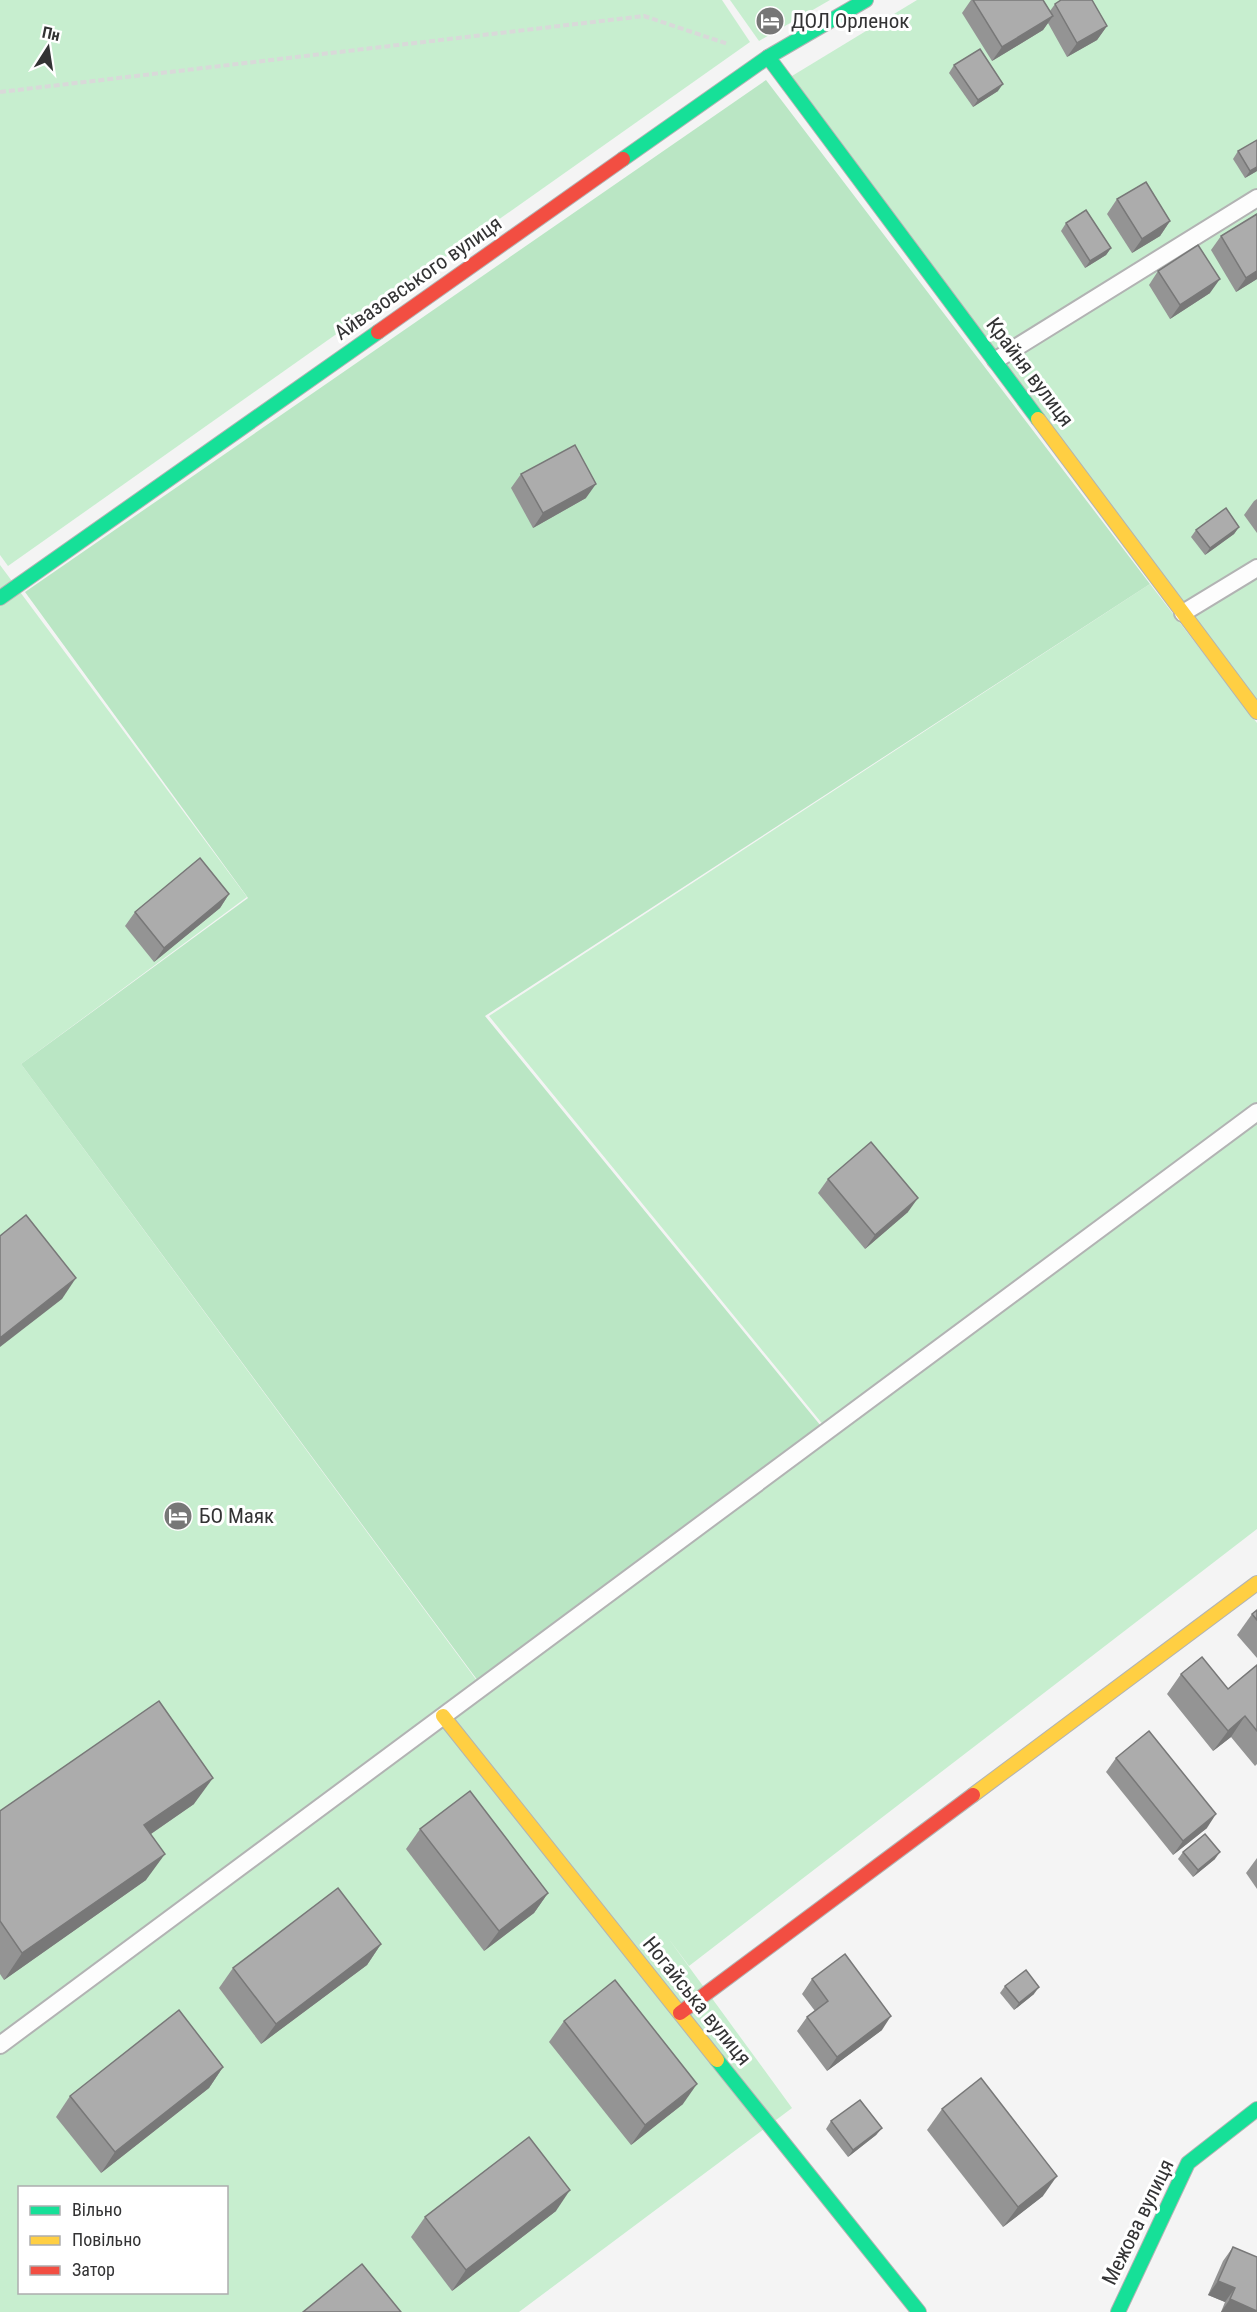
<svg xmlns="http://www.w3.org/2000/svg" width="1257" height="2312" font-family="'Roboto Condensed',sans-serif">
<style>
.green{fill:#c7eecf;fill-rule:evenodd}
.forest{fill:#bae6c4}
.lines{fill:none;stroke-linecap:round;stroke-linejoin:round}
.lane-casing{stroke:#b2b3b3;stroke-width:20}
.fast-casing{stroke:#b2b3b3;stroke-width:16}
.slow-casing{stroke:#b2b3b3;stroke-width:16}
.jam-casing{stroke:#b2b3b3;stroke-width:16}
.path{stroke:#d9d9d9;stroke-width:4;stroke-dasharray:6 3;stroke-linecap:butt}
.lane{stroke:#fdfdfd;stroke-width:16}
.fast{stroke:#16e098;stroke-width:14}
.slow{stroke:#ffcf43;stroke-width:14}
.jam{stroke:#f24e42;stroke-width:14}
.wall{fill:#949494}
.shaded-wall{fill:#787878}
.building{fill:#acacac;stroke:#787878;stroke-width:1.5}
.labels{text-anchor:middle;stroke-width:6;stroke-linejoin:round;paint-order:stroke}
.poi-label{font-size:21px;fill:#333334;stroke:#fff;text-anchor:start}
.street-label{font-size:21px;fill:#333334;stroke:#fff}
</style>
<rect width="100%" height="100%" fill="#f4f4f4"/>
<g class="green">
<path d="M 0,0 L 722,0 L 750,42 L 8,566 L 0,555 Z"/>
<path d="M 730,0 L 830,0 L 759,41 Z"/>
<path d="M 917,0 L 1257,0 L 1257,712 L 787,79 Z"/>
<path d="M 0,565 L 247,897 L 21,1064 L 483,1689 L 829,1432 L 489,1016 L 1150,584 L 1257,723 L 1257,1529 L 689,1966 L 668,1938 L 792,2108 L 519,2312 L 0,2312 ZM 20,2188 L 226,2188 L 226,2292 L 20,2292 Z"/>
</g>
<path class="forest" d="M 766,80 L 1150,584 L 485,1016 L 825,1431 L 481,1685 L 21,1064 L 248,898 L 25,592 Z"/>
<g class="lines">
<g class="lane-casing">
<g id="lane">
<path d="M 996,360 L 1257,198"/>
<path d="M 1183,613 L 1257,568"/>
<path d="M 0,2045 L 1257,1112"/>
</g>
</g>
<g class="fast-casing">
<g id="fast">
<path d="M 768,57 L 1038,419"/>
<path d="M 623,159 L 768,57 L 866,0"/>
<path d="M 0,598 L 378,332"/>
<path d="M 717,2060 L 919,2312"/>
<path d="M 1118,2312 L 1188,2163 L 1257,2109"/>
</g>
</g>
<g class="slow-casing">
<g id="slow">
<path d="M 1038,419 L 1257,712"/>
<path d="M 443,1716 L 717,2060"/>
<path d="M 973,1795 L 1257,1583"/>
</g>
</g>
<g class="jam-casing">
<g id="jam">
<path d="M 378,332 L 623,159"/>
<path d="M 680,2013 L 973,1795"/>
</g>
</g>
<path class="path" d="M 0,92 L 644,16 L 728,44"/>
<use href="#lane" class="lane"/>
<use href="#fast" class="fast"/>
<use href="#slow" class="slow"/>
<use href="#jam" class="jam"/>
</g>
<g class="wall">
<path d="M 971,0 L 1043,0 L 1050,11 L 1055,4 L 1107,26 L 1097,40 L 1067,57 L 1048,23 L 1043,30 L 992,61 L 962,13 Z"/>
<path d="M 954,65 L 998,91 L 973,107 L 949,73 Z"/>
<path d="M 1238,151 L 1257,171 L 1245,178 L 1233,159 Z"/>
<path d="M 1117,199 L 1170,221 L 1160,236 L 1132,253 L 1107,214 Z"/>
<path d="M 1257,214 L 1257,279 L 1236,292 L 1211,250 L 1221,236 Z"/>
<path d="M 1066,223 L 1111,248 L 1106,255 L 1085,268 L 1061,231 Z"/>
<path d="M 1158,271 L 1210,293 L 1170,319 L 1149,285 Z"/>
<path d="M 521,474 L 586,498 L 533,528 L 511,488 Z"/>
<path d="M 1257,499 L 1257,533 L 1244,515 L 1254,501 Z"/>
<path d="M 1239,527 L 1234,534 L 1205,555 L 1191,537 L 1196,530 Z"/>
<path d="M 229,894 L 220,908 L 154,962 L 125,926 L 135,912 Z"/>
<path d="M 828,1179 L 908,1212 L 865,1249 L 818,1193 Z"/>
<path d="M 1257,1610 L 1257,1658 L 1237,1635 L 1252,1614 Z"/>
<path d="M 1257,1665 L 1257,1764 L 1255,1766 L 1231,1737 L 1213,1751 L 1167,1694 L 1181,1674 L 1228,1689 Z"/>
<path d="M 1116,1758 L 1207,1828 L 1173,1855 L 1106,1772 Z"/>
<path d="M 194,1804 L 151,1834 L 146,1880 L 4,1980 L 0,1974 L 0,1811 Z"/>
<path d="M 420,1829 L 548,1893 L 534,1913 L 484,1951 L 406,1849 Z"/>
<path d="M 1183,1852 L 1215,1859 L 1193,1877 L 1178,1859 Z"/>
<path d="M 1257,1858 L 1257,1889 L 1246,1873 Z"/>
<path d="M 381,1944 L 367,1965 L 261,2044 L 219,1988 L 233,1968 Z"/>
<path d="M 812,1979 L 882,2030 L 827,2071 L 797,2031 L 807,2017 L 815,2011 L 802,1994 Z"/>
<path d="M 1005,1986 L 1034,1994 L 1014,2010 L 1000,1993 Z"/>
<path d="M 564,2021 L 683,2104 L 631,2145 L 549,2042 Z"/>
<path d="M 223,2067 L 209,2088 L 101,2173 L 56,2117 L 70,2096 Z"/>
<path d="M 942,2109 L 1043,2196 L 1003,2227 L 927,2130 Z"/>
<path d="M 831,2121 L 882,2128 L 876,2135 L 848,2157 L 826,2129 Z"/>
<path d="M 556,2211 L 452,2291 L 411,2237 L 425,2217 Z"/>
<path d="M 1233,2247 L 1257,2312 L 1221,2312 L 1225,2302 L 1208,2295 L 1223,2261 Z"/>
</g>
<g class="shaded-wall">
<path d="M 1053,16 L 1043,30 L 992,61 L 1002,47 Z"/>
<path d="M 1107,26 L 1097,40 L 1067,57 L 1077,43 Z"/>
<path d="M 1003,84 L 998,91 L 973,107 L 978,100 Z"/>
<path d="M 1257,167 L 1257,171 L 1245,178 L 1250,171 Z"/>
<path d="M 1170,221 L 1160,236 L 1132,253 L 1142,239 Z"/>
<path d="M 1111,248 L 1106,255 L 1085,268 L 1090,261 Z"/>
<path d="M 1257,271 L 1257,279 L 1236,292 L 1246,278 Z"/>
<path d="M 1220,279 L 1210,293 L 1170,319 L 1180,305 Z"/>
<path d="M 596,484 L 586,498 L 533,528 L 543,513 Z"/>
<path d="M 1239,527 L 1234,534 L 1205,555 L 1210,548 Z"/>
<path d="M 229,894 L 220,908 L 154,962 L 164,948 Z"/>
<path d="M 918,1198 L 908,1212 L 865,1249 L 875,1235 Z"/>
<path d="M 76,1278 L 62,1299 L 0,1347 L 0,1338 Z"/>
<path d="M 1245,1716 L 1231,1737 L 1213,1751 L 1228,1731 Z"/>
<path d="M 213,1778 L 194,1804 L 126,1851 L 144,1825 Z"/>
<path d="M 1216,1814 L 1207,1828 L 1173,1855 L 1183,1841 Z"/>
<path d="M 1220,1852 L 1215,1859 L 1193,1877 L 1198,1870 Z"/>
<path d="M 165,1854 L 146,1880 L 4,1980 L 22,1953 Z"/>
<path d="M 548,1893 L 534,1913 L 484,1951 L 499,1931 Z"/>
<path d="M 381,1944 L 367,1965 L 261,2044 L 276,2024 Z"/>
<path d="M 1039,1987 L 1034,1994 L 1014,2010 L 1019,2003 Z"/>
<path d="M 891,2016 L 882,2030 L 827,2071 L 837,2057 Z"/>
<path d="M 223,2067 L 209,2088 L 101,2173 L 115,2152 Z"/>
<path d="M 697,2084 L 683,2104 L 631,2145 L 645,2125 Z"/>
<path d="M 882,2128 L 876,2135 L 848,2157 L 853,2150 Z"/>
<path d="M 1057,2176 L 1043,2196 L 1003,2227 L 1018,2207 Z"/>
<path d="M 570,2190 L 556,2211 L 452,2291 L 466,2270 Z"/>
<path d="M 1218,2281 L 1235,2288 L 1225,2302 L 1208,2295 Z"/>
<path d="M 1230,2299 L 1257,2311 L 1257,2312 L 1221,2312 Z"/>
</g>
<g class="building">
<path d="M 973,0 L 1043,0 L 1053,16 L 1002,47 Z"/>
<path d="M 1061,0 L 1092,0 L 1107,26 L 1077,43 L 1055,4 Z"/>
<path d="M 980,49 L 1003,84 L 978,100 L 954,65 Z"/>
<path d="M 1257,140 L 1257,167 L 1250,171 L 1238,151 Z"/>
<path d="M 1146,182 L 1170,221 L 1142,239 L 1117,199 Z"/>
<path d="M 1086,210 L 1111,248 L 1090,261 L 1066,223 Z"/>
<path d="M 1257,214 L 1257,271 L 1246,278 L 1221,236 Z"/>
<path d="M 1198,245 L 1220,279 L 1180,305 L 1158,271 Z"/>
<path d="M 575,445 L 596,484 L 543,513 L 521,474 Z"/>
<path d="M 1226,508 L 1239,527 L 1210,548 L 1196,530 Z"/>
<path d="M 200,858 L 229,894 L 164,948 L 135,912 Z"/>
<path d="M 871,1142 L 918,1198 L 875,1235 L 828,1179 Z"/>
<path d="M 26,1215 L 76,1278 L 0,1338 L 0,1236 Z"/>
<path d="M 1257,1610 L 1257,1620 L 1252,1614 Z"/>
<path d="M 1202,1657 L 1228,1689 L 1257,1665 L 1257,1731 L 1245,1716 L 1228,1731 L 1181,1674 Z"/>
<path d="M 159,1701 L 213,1778 L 144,1825 L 165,1854 L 22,1953 L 0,1921 L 0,1811 Z"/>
<path d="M 1149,1731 L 1216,1814 L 1183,1841 L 1116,1758 Z"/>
<path d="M 470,1791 L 548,1893 L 499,1931 L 420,1829 Z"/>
<path d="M 1205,1834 L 1220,1852 L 1198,1870 L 1183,1852 Z"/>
<path d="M 338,1888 L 381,1944 L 276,2024 L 233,1968 Z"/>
<path d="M 845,1954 L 891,2016 L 837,2057 L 807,2017 L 828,2001 L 812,1979 Z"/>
<path d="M 1026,1970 L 1039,1987 L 1019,2003 L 1005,1986 Z"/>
<path d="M 615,1980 L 697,2084 L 645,2125 L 564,2021 Z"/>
<path d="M 179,2010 L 223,2067 L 115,2152 L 70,2096 Z"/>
<path d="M 981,2078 L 1057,2176 L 1018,2207 L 942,2109 Z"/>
<path d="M 860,2100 L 882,2128 L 853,2150 L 831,2121 Z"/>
<path d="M 529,2137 L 570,2190 L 466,2270 L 425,2217 Z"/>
<path d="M 1233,2247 L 1257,2257 L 1257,2311 L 1230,2299 L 1235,2288 L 1218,2281 Z"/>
<path d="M 362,2264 L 401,2312 L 303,2312 Z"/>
</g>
<defs>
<g id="hotel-disc" transform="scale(1.5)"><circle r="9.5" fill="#777" stroke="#fff"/><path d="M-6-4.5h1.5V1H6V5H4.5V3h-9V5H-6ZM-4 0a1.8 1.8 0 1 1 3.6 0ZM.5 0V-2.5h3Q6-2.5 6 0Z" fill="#fff"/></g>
</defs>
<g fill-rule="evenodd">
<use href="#hotel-disc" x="770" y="21"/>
<use href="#hotel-disc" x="178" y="1516"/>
</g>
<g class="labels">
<g class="poi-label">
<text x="791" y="28">ДОЛ Орленок</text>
<text x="199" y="1523">БО Маяк</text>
</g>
<g class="street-label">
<text transform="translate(418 278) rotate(-35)" y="7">Айвазовського вулиця</text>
<text transform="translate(1030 372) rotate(53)" y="7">Крайня вулиця</text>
<text transform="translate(697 2001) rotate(51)" y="7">Ногайська вулиця</text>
<text transform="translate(1138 2222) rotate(-64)" y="7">Межова вулиця</text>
</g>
</g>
<rect x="18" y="2186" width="210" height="108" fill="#ffffff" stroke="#adadae" stroke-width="1.5"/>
<rect x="30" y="2206" width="30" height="9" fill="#16e098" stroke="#adadae" stroke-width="1.5"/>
<text x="72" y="2216" font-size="18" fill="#333334">Вільно</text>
<rect x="30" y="2236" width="30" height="9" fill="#ffcf43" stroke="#adadae" stroke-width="1.5"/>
<text x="72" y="2246" font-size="18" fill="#333334">Повільно</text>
<rect x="30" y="2266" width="30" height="9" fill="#f24e42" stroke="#adadae" stroke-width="1.5"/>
<text x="72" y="2276" font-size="18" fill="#333334">Затор</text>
<g transform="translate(48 48) rotate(12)" stroke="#ffffff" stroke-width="4.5" paint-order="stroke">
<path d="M0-4.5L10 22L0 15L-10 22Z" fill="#333334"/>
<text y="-9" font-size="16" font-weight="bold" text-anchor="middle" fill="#333334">Пн</text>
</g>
</svg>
